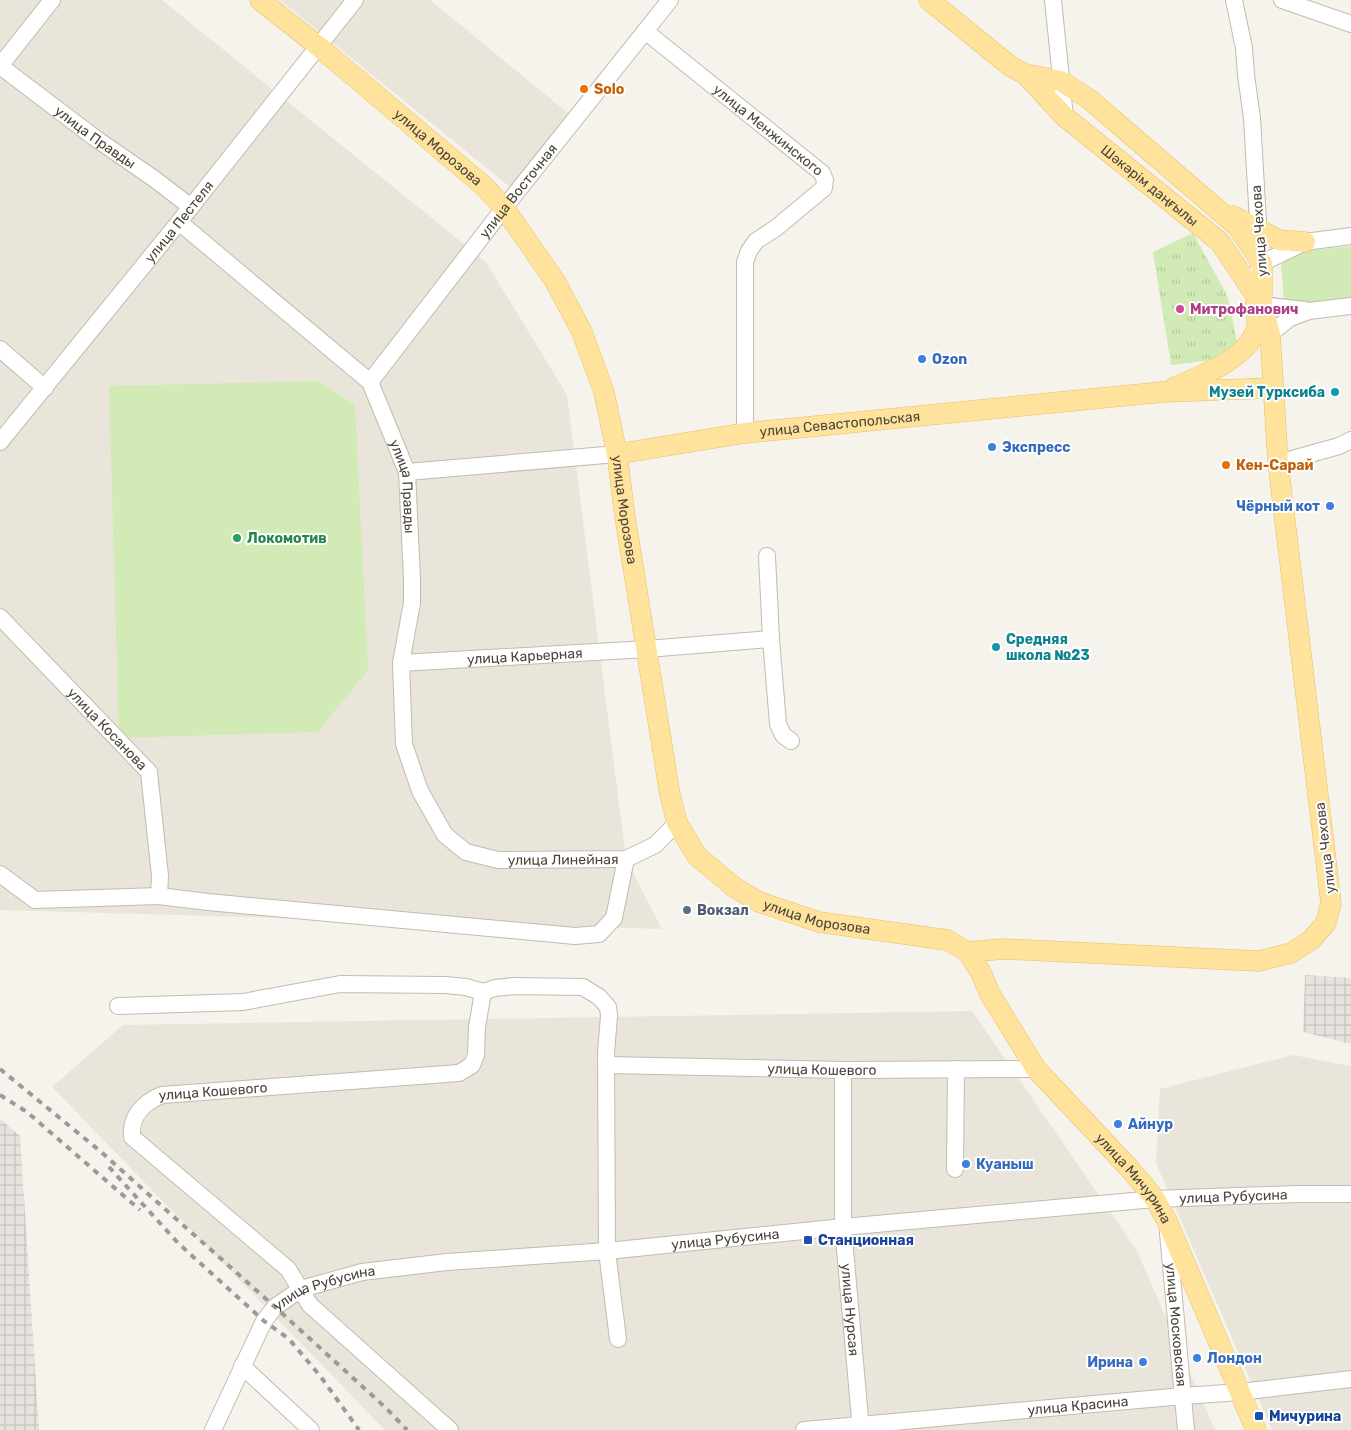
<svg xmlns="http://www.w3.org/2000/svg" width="1351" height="1430" font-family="Rubik,sans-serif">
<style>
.residential{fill:#eae5da}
.industrial{fill:url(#industrial-grid)}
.grass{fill:#d2eab5}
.park{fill:url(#park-tufts)}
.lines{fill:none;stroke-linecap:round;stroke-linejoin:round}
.minor-casing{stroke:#c2bbae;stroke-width:18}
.major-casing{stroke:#e6c16a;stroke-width:21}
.minor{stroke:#fff;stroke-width:16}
.major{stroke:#ffe39c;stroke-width:20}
.rail{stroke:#9a9a9a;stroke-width:4;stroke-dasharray:6 6;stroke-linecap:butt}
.food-dot{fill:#e8710a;stroke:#fff;stroke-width:2}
.hotel-dot{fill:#d1479c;stroke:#fff;stroke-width:2}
.shop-dot{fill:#3f7fe0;stroke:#fff;stroke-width:2}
.culture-dot{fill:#0f9aa8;stroke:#fff;stroke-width:2}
.leisure-dot{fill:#2e9e5b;stroke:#fff;stroke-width:2}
.service-dot{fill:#5c6f8a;stroke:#fff;stroke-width:2}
.transit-dot{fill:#1a4fb4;stroke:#fff;stroke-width:2}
.labels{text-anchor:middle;stroke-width:4;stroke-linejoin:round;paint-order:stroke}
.food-label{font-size:14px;font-weight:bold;fill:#c56008;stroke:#fff;text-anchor:start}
.street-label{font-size:14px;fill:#4b4439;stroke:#fff}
.hotel-label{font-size:14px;font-weight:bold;fill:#b23c85;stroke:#fff;text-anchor:start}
.shop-label{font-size:14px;font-weight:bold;fill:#366cbe;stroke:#fff;text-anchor:start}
.culture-label{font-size:14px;font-weight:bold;fill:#0d838f;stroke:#fff;text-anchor:end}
.leisure-label{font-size:14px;font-weight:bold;fill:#27864d;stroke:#fff;text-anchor:start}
.service-label{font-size:14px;font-weight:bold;fill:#4e5e75;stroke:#fff;text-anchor:start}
.transit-label{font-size:14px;font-weight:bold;fill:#164399;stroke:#fff;text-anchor:start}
</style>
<defs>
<pattern id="industrial-grid" width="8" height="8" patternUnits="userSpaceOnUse" patternTransform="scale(1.25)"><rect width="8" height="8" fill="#e6e2dd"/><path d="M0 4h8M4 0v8" fill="none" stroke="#c7c3be"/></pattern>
<pattern id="park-tufts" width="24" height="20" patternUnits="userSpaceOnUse" patternTransform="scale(1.25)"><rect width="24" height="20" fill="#d2eab5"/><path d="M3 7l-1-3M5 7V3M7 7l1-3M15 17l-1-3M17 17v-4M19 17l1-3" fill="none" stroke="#b6ca9c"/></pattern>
</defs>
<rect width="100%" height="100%" fill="#f6f3ec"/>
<g class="residential">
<path d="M 0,0 L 162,0 L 486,262 L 567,395 L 626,859 L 662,929 L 0,910 Z"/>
<path d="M 280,0 L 430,0 L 574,118 L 515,191 Z"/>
<path d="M 972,1011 L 1136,1249 L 1215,1430 L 385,1430 L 52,1087 L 123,1025 Z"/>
<path d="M 1293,1055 L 1351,1066 L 1351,1430 L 1272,1430 L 1156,1163 L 1160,1089 Z"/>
</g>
<g class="industrial">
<path d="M 1305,975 L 1351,978 L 1351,1044 L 1303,1032 Z"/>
<path d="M 0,1119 L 20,1136 L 39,1430 L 0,1430 Z"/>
</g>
<g class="grass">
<path d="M 1351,246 L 1351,300 L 1303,305 L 1284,300 L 1281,265 L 1295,252 Z"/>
<path d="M 319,381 L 355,405 L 368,670 L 318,732 L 119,738 L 109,386 Z"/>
</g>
<path class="park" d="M 1193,233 L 1228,297 L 1240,357 L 1171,365 L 1153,252 Z"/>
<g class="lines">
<g class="minor-casing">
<g id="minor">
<path d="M 1053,0 L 1065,117"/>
<path d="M 1234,0 L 1244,48 L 1246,75 L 1252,118 L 1259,239"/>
<path d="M 1282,0 L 1351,24"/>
<path id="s1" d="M 645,31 L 822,173 L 825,180 L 824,188 L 776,228 L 756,241 L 749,251 L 745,262 L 745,433"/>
<path id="s2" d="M 0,66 L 95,138 L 153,178 L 191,207"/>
<path d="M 0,66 L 52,0"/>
<path id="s3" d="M 179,222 L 370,382 L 407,472 L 412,579 L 412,603 L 401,663 L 404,744 L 420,791 L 445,835 L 466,852 L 498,860 L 626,859 L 655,845 L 677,823"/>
<path d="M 1257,273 L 1262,263 L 1305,242 L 1351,236"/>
<path d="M 1262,305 L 1305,310"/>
<path d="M 1270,334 L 1290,318 L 1309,311 L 1351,306"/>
<path d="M 0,349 L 45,388"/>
<path id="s4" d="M 370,382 L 504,208 L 670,0"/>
<path id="s5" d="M 0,442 L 179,222 L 355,0"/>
<path d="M 1278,463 L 1339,446 L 1351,440"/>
<path d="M 407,472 L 617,454"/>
<path d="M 767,556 L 771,639 L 778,724 L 783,735 L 791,741"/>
<path id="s6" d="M 0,617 L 149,772 L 160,876 L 159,896"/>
<path id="s7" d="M 401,663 L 647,649 L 771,639"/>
<path d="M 0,874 L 35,900 L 159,896 L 208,902 L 575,936 L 599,934 L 614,918 L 626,859"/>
<path d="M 118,1006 L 243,1002 L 340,984 L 445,985 L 466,987 L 483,992 L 495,988 L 514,986 L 583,987 L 599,997 L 608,1007 L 609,1016 L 606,1053 L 607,1251 L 618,1339"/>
<path id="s8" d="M 607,1065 L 843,1070 L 1036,1069"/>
<path id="s9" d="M 843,1070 L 843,1227 L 861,1430"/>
<path d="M 955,1169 L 956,1069"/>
<path id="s10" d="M 1168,1233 L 1186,1430"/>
<path d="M 242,1366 L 311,1430"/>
<path id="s11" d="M 213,1430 L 264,1321 L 275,1307 L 301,1289 L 362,1272 L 447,1262 L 607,1251 L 843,1227 L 1155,1199 L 1296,1194 L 1351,1194"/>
<path id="s12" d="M 450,1430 L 310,1305 L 288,1269 L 132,1137 C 130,1116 144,1102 162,1095 L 459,1073 L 472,1065 L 476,1055 L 477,1027 L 483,992"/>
<path id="s13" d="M 804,1430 L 1183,1396 L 1240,1392 L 1351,1379"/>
</g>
</g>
<g class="major-casing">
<g id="major">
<path id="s14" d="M 260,0 L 318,46 L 485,187 L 504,208 L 555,281 L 582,332 L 604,392 L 617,454 L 625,517 L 670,795 L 677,823 L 697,856 L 734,887 L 759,902 L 819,922 L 947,940 L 968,952 L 981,973 L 990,994 L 1036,1069 L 1129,1168 L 1155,1199 L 1167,1221 L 1256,1430"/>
<path id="s15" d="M 929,0 L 1010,66 L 1025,74 L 1065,117 L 1220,242 L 1262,305"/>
<path d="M 1233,216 L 1279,240 L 1305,242"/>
<path d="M 1175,387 C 1201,376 1252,357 1257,325 C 1258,319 1255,311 1255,306"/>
<path id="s16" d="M 617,454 L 745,433 L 1163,392 L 1273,388"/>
<path d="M 968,952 L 1003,949 L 1259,961 L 1291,953 L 1311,940 L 1326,923 L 1331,903 L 1278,463 L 1270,334 L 1262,305 L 1262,263 L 1238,227 L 1089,99 L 1061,81 L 1025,74"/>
</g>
</g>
<use href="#minor" class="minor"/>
<use href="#major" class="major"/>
<g class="rail">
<path d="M 0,1069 L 100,1151 L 275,1307 L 386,1408 L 407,1430"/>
<path d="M 0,1095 L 27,1112 L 140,1210"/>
<path d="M 109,1167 L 178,1243 L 264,1321 L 289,1339 L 321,1377 L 359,1430"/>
</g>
</g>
<g class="food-dot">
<circle cx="584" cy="89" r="5"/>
<circle cx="1226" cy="465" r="5"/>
</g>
<circle class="hotel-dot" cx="1180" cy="309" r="5"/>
<g class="shop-dot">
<circle cx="922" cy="359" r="5"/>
<circle cx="992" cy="447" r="5"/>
<circle cx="1330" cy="506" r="5"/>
<circle cx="1118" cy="1124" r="5"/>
<circle cx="966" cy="1164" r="5"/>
<circle cx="1197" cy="1358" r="5"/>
<circle cx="1143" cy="1362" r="5"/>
</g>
<g class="culture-dot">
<circle cx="1335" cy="392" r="5"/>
<circle cx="996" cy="647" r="5"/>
</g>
<circle class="leisure-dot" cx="237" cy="538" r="5"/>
<circle class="service-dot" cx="687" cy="910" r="5"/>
<g class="transit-dot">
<rect x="803" y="1235" width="10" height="10" rx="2.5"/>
<rect x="1254" y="1411" width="10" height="10" rx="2.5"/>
</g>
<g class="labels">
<g class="food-label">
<text x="594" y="94">Solo</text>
<text x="1236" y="470">Кен-Сарай</text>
</g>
<g class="street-label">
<text dy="5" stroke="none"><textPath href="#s1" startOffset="158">улица Менжинского</textPath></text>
<text dy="5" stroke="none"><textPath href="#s2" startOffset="119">улица Правды</textPath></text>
<text dy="5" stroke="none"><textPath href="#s14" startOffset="231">улица Морозова</textPath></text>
<text dy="5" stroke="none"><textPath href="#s15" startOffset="289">Шәкәрім даңғылы</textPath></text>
<text dy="5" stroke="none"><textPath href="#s4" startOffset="242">улица Восточная</textPath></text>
<text dy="5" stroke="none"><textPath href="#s5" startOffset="284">улица Пестеля</textPath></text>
<text transform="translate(1259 231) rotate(-94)" y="5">улица Чехова</text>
<text dy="5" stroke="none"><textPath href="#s16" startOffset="225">улица Севастопольская</textPath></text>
<text dy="5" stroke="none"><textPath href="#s3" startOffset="360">улица Правды</textPath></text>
<text dy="5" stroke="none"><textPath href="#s14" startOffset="651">улица Морозова</textPath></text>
<text dy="5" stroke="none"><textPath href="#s7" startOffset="124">улица Карьерная</textPath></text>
<text dy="5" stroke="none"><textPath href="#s6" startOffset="155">улица Косанова</textPath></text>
<text transform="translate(1325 848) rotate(-97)" y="5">улица Чехова</text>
<text dy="5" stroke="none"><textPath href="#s3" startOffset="845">улица Линейная</textPath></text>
<text dy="5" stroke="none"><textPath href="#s14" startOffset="1145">улица Морозова</textPath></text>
<text dy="5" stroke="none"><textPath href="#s8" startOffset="215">улица Кошевого</textPath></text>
<text dy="5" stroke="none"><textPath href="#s12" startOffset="541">улица Кошевого</textPath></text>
<text dy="5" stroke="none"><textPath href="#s14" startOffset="1584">улица Мичурина</textPath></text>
<text dy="5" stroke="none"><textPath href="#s11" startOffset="1108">улица Рубусина</textPath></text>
<text dy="5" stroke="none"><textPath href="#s11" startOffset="598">улица Рубусина</textPath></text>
<text dy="5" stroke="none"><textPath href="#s11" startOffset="192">улица Рубусина</textPath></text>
<text dy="5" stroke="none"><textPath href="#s9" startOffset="240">улица Нурсая</textPath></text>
<text dy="5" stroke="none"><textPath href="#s10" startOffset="92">улица Московская</textPath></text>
<text dy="5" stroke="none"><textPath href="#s13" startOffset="275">улица Красина</textPath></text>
</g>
<g class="hotel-label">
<text x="1190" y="314">Митрофанович</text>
</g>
<g class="shop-label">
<text x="932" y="364">Ozon</text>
<text x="1002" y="452">Экспресс</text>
<text x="1320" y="511" text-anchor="end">Чёрный кот</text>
<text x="1128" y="1129">Айнур</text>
<text x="976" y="1169">Куаныш</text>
<text x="1207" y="1363">Лондон</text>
<text x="1133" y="1367" text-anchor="end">Ирина</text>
</g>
<g class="culture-label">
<text x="1325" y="397">Музей Турксиба</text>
<text x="1006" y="644" text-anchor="start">Средняя<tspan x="1006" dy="16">школа №23</tspan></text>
</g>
<g class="leisure-label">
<text x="247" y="543">Локомотив</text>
</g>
<g class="service-label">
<text x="697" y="915">Вокзал</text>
</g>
<g class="transit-label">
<text x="818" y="1245">Станционная</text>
<text x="1269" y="1421">Мичурина</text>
</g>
</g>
</svg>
